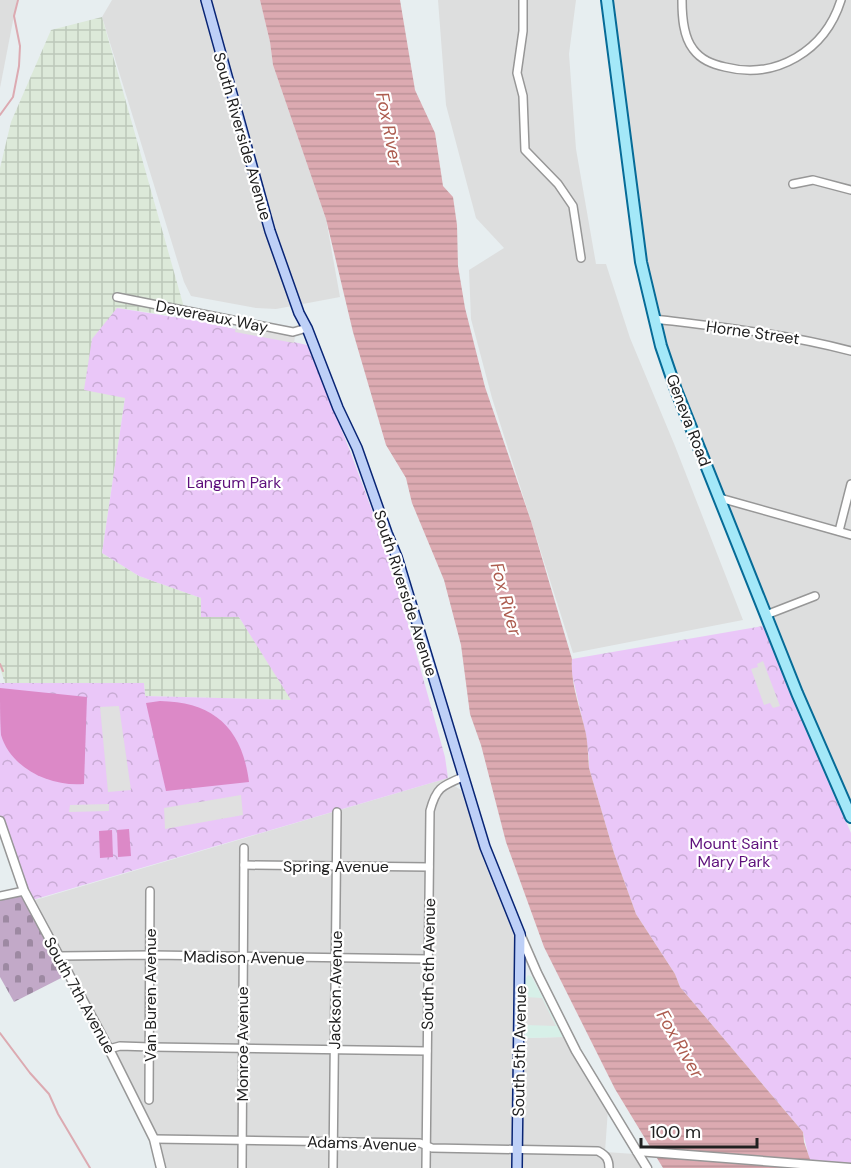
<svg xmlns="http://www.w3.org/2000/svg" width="851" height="1168" font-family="'DM Sans',sans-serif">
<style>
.residential{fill:#dddede}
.commercial{fill:#d7f0e8}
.industrial{fill:url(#industrial-grid)}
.cemetery{fill:url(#cemetery-stones)}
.park{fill:url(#park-crowns)}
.pitch{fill:#dc89c7}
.parking{fill:#e0e0e0}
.water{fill:url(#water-rules)}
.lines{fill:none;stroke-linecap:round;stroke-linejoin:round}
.stream{stroke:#dcaab1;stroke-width:2}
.minor-casing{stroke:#979797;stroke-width:10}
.tertiary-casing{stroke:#979797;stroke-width:11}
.secondary-casing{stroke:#092575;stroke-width:12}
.primary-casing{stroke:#066b97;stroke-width:14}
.minor{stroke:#fff;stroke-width:7}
.tertiary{stroke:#fff;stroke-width:8}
.secondary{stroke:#bed0f7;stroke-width:9}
.primary{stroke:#a4e8f8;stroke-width:10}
.labels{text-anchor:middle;stroke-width:4.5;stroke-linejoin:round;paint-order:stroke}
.street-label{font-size:16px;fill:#202020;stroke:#fff}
.park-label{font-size:16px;fill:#5e107c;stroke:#fff}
.water-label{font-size:18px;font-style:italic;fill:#ad5c4f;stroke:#fff}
</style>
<defs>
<pattern id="industrial-grid" width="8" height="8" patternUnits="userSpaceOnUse" patternTransform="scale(1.5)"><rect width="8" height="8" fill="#dce9d9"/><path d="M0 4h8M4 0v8" fill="none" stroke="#bcc8ba"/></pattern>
<pattern id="cemetery-stones" width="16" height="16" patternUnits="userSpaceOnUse" patternTransform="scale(1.5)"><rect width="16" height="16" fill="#c2a9c8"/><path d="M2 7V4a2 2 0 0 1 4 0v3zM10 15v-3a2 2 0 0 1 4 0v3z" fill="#9d89a2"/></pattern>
<pattern id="park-crowns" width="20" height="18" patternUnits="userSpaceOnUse" patternTransform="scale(1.5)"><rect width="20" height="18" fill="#eac7f8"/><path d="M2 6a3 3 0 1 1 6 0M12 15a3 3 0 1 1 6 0" fill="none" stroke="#c8abd4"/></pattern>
<pattern id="water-rules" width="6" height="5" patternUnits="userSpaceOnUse" patternTransform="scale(1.5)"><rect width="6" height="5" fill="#dcaab1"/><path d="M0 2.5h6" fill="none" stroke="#bc9298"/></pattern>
</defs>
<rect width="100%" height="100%" fill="#e7eef0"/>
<g class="residential">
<path d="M 0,0 L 17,0 L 0,88 Z"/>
<path d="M 112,0 L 260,0 L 270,42 L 273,65 L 326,219 L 340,297 L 276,309 L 256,308 L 191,296 L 184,282 L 102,17 Z"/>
<path d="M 438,0 L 576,0 L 569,54 L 576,149 L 596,264 L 606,264 L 630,338 L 675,446 L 743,620 L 573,653 L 492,398 L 471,319 L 469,270 L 504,248 L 476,218 L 446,105 Z"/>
<path d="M 610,0 L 851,0 L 851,530 L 722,495 L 674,368 L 657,316 L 644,260 Z"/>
<path d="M 726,503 L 851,537 L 851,806 Z"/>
<path d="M 448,778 L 453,785 L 461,790 L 483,859 L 514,935 L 515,1148 L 155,1137 L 32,901 Z"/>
<path d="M 563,1037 L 608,1109 L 605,1152 L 635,1154 L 643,1168 L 519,1168 L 525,1038 Z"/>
<path d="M 156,1141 L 419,1144 L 516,1151 L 515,1168 L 163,1168 Z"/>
</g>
<path class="commercial" d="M 528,975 L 532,977 L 563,1037 L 525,1038 L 525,980 Z"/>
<path class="industrial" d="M 102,17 L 187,318 L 118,308 L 125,398 L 102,553 L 139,576 L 201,598 L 202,617 L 239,617 L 292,700 L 145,696 L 144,683 L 5,683 L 0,668 L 0,168 L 11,122 L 51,30 Z"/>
<path class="cemetery" d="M 24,893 L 67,975 L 14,1002 L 0,977 L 0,898 Z"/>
<g class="park">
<path d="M 117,308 L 199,321 L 307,345 L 350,451 L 390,559 L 445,757 L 448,778 L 29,901 L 0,827 L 0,683 L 144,683 L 145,696 L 291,700 L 239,617 L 201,617 L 201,598 L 139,576 L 102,553 L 125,398 L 84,390 L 92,339 Z"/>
<path d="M 763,626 L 851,833 L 851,1166 L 810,1162 L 803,1132 L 680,987 L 675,974 L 636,914 L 614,853 L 589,768 L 589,759 L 586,735 L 571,670 L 572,659 Z"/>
</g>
<g class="pitch">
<path d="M 0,688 L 87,697 L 84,784 C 51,787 11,769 1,735 C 0,721 0,702 0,688 Z"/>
<path d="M 160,701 C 214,702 242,728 249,782 L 166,791 L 146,703 Z"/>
<path d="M 129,829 L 131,856 L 118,857 L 117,830 Z"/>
<path d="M 112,830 L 113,857 L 100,858 L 99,831 Z"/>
</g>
<g class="parking">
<path d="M 236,326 L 295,336 L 294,343 L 235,332 Z"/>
<path d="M 763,661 L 780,706 L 773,708 L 770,703 L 764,705 L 751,669 L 758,667 L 757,664 Z"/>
<path d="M 119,706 L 131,790 L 108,792 L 100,707 Z"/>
<path d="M 241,795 L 243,815 L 165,829 L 164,808 Z"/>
<path d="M 109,804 L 109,811 L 69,812 L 70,805 Z"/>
<path d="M 525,997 L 542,998 L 556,1026 L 526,1025 L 524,1027 Z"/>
</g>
<path class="water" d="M 260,0 L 400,0 L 415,90 L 435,133 L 443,186 L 453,197 L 457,225 L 458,266 L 465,308 L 485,387 L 531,521 L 572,659 C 570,684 581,710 586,734 C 588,746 588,756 589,768 L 614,853 L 636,914 L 675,974 L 680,987 L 803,1132 L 804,1142 L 813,1168 L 663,1168 L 615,1089 L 544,947 L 506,842 L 481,745 L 470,714 L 461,645 L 444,580 L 412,503 L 406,478 L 386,445 L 353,332 L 326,219 L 273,65 L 270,42 Z"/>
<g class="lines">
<g class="stream">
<path d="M 0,115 L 13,97 L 19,66 L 20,46 L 14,16 L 18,0"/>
<path d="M 0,664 L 3,671"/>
<path d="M 0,1033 L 30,1073 L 49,1094 L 58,1114 L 90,1168"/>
</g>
<g class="minor-casing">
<g id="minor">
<path d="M 523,0 L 523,31 L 517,73 L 523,96 L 525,150 L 558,184 L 573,206 L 581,258"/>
<path d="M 682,0 C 682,16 683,36 693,49 C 701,60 712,64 725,67 C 776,80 825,51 841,0"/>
<path d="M 793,184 L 813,180 L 851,190"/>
<path d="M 117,297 L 293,332 L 307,328"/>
<path d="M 655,319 C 721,327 787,334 851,351"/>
<path d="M 720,498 L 851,535"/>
<path d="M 839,531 L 851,484"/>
<path d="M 766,615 L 815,596"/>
<path d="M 244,865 L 429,867"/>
<path d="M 0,896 L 24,891"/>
<path d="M 59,956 L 151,955 L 428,959"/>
<path d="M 109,1049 L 120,1046 L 151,1047 L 427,1051"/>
<path d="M 149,1100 L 150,891"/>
<path d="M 154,1139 L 420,1143 L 432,1148 L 598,1151 C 606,1155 609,1159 609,1168"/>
<path d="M 242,1168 L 244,848"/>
<path d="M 333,1168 L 337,812"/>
<path d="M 426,1168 L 430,811 C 436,788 441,786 463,777"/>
</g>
</g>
<g class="tertiary-casing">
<g id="tertiary">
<path d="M 0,821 L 24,891 L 109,1049 L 154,1139 L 161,1168"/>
<path d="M 520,934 L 537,973 L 576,1051 L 647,1168"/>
<path d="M 637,1151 L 851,1168"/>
</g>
</g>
<g class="secondary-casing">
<path id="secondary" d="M 206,0 L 270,231 L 299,313 L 307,328 L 338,408 L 357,448 L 387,533 L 397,557 L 485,847 L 520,934 L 517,1168"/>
</g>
<g class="primary-casing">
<path id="primary" d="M 607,0 L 641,262 L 661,346 L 676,390 L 797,693 L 851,817"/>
</g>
<use href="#minor" class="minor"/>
<use href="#tertiary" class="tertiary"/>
<use href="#secondary" class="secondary"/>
<use href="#primary" class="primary"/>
</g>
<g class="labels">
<g class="street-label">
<text transform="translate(243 136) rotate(74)" y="6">South Riverside Avenue</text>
<text transform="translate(212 316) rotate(11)" y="6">Devereaux Way</text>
<text transform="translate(753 332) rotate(8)" y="6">Horne Street</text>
<text transform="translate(689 420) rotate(69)" y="6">Geneva Road</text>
<text transform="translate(406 593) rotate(72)" y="6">South Riverside Avenue</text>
<text x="336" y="872">Spring Avenue</text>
<text transform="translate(244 957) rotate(1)" y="6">Madison Avenue</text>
<text transform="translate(428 964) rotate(-89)" y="6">South 6th Avenue</text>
<text transform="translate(335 990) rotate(-89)" y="6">Jackson Avenue</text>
<text transform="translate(80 995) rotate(61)" y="6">South 7th Avenue</text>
<text transform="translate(150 995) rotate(-90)" y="6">Van Buren Avenue</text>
<text transform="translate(242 1044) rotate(-90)" y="6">Monroe Avenue</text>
<text transform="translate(519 1051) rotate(-89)" y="6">South 5th Avenue</text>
<text transform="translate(362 1143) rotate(2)" y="6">Adams Avenue</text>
</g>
<g class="park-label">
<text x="234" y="488">Langum Park</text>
<text x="734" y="849">Mount Saint<tspan x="734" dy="18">Mary Park</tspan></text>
</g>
<g class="water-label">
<text transform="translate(389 129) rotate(79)" y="6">Fox River</text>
<text transform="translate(506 599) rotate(75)" y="6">Fox River</text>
<text transform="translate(680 1044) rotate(60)" y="6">Fox River</text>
</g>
</g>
<path d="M641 1138v9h116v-9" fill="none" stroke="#202020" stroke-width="3"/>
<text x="650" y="1138" font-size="18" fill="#202020" stroke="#ffffff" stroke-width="4.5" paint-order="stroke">100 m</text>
</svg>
